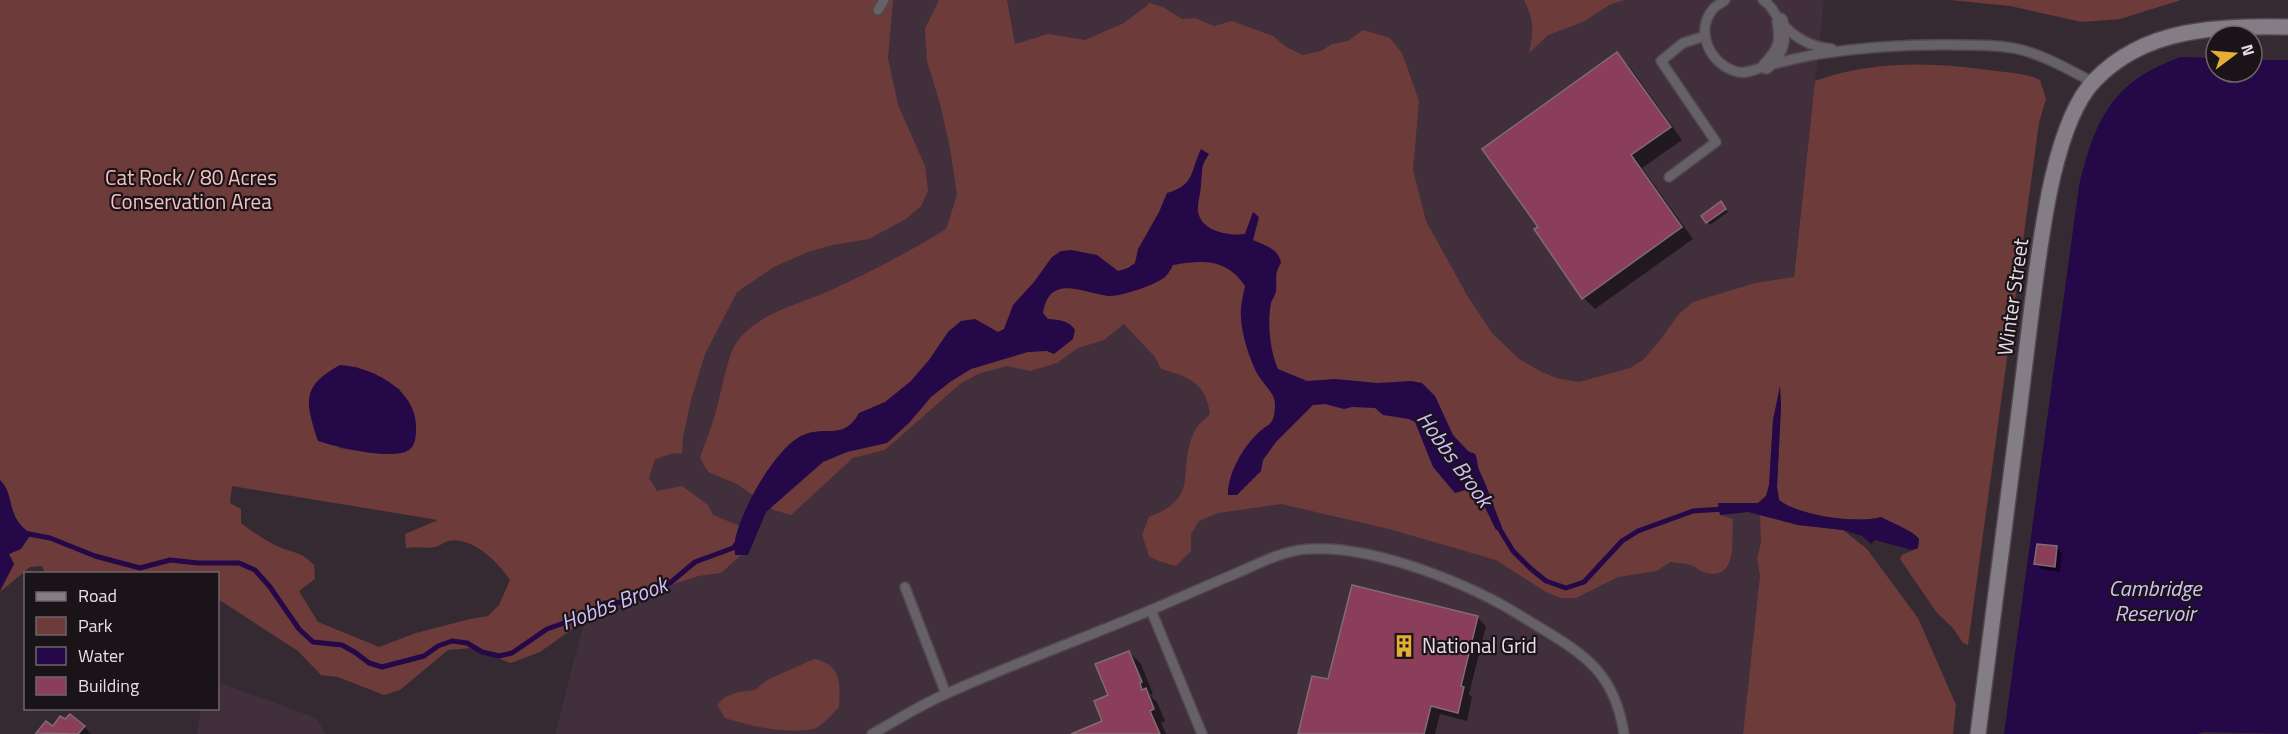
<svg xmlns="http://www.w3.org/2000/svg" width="2288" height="734" font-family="'Titillium Web',sans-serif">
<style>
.built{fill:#412f3c}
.green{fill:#6e3b3b;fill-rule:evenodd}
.water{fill:#240848}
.shadow{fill:#0007}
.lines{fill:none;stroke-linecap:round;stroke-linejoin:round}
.stream{stroke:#240848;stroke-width:5}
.building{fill:#8a3e5a;stroke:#7f6d72;stroke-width:1.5}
.lane-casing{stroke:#52474e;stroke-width:12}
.street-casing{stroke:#52474e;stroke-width:18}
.secondary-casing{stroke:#52474e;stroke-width:18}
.lane{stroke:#656167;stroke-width:9}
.street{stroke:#656167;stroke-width:15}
.secondary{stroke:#847d86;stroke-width:15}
.labels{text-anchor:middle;stroke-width:4.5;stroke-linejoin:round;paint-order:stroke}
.park-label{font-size:21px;fill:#f2c1c0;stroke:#1a1418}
.street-label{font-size:21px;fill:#e7dee4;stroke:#1a1418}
.poi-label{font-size:21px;fill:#e7dee4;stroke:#1a1418;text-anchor:start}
.water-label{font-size:22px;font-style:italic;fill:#cebffa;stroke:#1a1418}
</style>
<rect width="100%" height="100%" fill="#362a32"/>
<g class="built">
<path d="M 721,0 L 1824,0 L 1743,734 L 555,734 L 604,545 L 232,486 Z"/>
<path d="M 218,682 L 316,718 L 326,734 L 197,734 L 201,709 L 218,708 Z"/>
</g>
<g class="green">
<path d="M 0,0 L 893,0 L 888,58 L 898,105 L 925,166 L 928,191 L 921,206 L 906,219 L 869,239 L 833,245 L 808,252 L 774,267 L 737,292 L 705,354 L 691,400 L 683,437 L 682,454 L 674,453 L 655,459 L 649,478 L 657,491 L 682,486 L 708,505 L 713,515 L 740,526 L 735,537 L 735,555 L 741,555 L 721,573 L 698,576 L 633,598 L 608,604 L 540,652 L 511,663 L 471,648 L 448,650 L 400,690 L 384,695 L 338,677 L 321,675 L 298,651 L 218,599 L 218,574 L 45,574 L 42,566 L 30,567 L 0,592 L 14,564 L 9,554 L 31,534 C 4,515 16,496 0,480 ZM 355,366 L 400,389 L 402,453 L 370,452 L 338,448 ZM 232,486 L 438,520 L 405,534 L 406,548 C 416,546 426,549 435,547 C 440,546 444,542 448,541 C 472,536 498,562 510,580 L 499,605 L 488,616 L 470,619 L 416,633 L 379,647 L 318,622 L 299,591 L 315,579 L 314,565 C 302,553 299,554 284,549 C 269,543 254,533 241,523 L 241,509 L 230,503 Z"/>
<path d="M 939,0 L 1007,0 L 1015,44 L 1048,34 L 1085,40 L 1124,23 L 1149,4 L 1147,2 L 1163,7 L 1182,19 L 1195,18 L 1214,26 L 1232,21 L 1273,36 L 1286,47 L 1303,55 L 1321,51 L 1332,44 L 1348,41 L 1363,30 L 1390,38 L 1402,53 L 1419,101 L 1413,170 L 1426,221 L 1468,297 L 1492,333 L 1519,359 L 1540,371 L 1556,378 L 1579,382 L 1630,368 L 1643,360 L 1661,339 L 1678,315 L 1693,302 L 1755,283 L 1794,277 L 1815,81 C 1873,60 1935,62 1995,71 C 2011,73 2025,73 2040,80 L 2046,99 L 2039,123 L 1968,645 L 1963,643 L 1953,628 L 1937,613 L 1900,559 L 1902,555 L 1918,548 L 1919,539 C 1912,530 1892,524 1881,517 C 1857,524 1799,516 1779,500 L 1777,487 L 1781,406 L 1780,389 L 1773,420 L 1769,485 L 1766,496 L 1758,503 L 1718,503 L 1720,515 L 1733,519 C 1731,538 1739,580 1706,573 C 1701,572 1698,568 1693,566 C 1686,563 1678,563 1670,562 L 1657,571 L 1618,577 L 1576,598 L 1560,598 L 1546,592 L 1496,560 L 1389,529 L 1281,504 L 1218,513 L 1199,521 L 1191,534 L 1191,551 L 1176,566 L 1159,561 L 1149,556 L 1142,535 L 1149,517 C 1202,497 1176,472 1194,432 C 1197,425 1205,419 1210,414 C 1206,383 1189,377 1161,369 L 1155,357 L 1124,324 L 1104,340 L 1078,348 L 1057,363 L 1030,371 L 1007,366 L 978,374 L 960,384 L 885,450 L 853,458 L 791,515 L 774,510 L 737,484 L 708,472 L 700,458 C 705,442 712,427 716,411 C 721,394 727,358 735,345 C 754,314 799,304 829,291 C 869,273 909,252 946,229 L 957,195 L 950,148 L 940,104 L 927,61 L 925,29 Z"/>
<path d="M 1524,0 L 1625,0 L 1611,4 L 1583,22 L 1548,35 L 1529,53 C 1534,31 1534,20 1524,0 Z"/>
<path d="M 1950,0 L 2181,0 L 2120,19 L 2082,22 L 2010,6 Z"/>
<path d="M 1760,515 L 1798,525 L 1843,530 L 1867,549 L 1918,618 L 1956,705 L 1953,734 L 1743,734 L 1760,576 L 1757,558 L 1761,543 Z"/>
<path d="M 814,659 C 842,665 840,683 839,707 C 832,714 822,726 814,729 C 784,734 753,727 725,718 L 717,705 L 725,697 L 738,692 L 755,690 L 767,680 Z"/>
</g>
<g class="water">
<path d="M 2181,57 L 2216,58 L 2216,72 L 2252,72 L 2252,60 L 2288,60 L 2288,734 L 2204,732 L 2198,734 L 2004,734 L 2079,186 C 2095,120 2112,81 2181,57 Z"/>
<path d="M 1201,149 L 1209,154 C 1200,168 1203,168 1201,184 C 1201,192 1197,204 1198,212 C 1202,232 1229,236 1245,234 L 1253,212 L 1259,217 L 1253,240 C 1266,246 1278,248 1281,263 C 1274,273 1277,280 1276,290 C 1276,295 1272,299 1271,303 C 1267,323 1270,351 1278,369 L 1307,381 L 1335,379 L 1378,383 L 1411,381 L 1422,383 L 1435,396 L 1453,435 L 1468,451 L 1475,454 C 1478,460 1477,467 1480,472 C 1489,490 1494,509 1502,527 L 1496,530 L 1478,493 L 1469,489 L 1455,493 L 1433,467 L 1415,422 L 1409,419 L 1383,415 L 1375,408 L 1352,407 L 1344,409 L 1325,404 L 1313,405 L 1276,442 L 1263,460 L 1261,471 L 1237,495 L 1228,495 C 1228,473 1242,449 1257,434 C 1269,422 1274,427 1275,406 C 1276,395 1266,387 1260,378 C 1251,365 1241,333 1241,317 C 1240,307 1243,296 1245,286 C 1226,258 1203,260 1173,265 C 1171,269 1168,274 1165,277 C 1156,285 1119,297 1108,296 C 1082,293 1050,273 1043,313 L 1048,319 C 1059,320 1069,320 1075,330 L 1073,339 L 1054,354 L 1047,351 L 1028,352 L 971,369 L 950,382 L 931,397 L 909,423 L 887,443 L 847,452 L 823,462 L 766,512 L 748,555 L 735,555 C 735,549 734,542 736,537 C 742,508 776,447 803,435 C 826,425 844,441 859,413 L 885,402 L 911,381 L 929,360 L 948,332 L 961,321 L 975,319 L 998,332 L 1004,329 L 1013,305 L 1034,282 L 1052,257 L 1061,251 L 1071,250 L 1097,255 L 1118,271 L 1128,268 L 1135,263 L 1138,249 L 1159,212 L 1167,193 C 1195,185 1190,172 1201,149 Z"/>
<path d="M 340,365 C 373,367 419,391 416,430 C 416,437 415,446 409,450 C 393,461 336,447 318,441 C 306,402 300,387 340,365 Z"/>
<path d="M 1780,386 L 1781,406 L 1777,487 L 1779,500 C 1799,516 1857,524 1881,517 C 1892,523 1912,530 1919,539 L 1918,548 L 1912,550 L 1875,540 L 1871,544 L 1862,536 L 1843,530 L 1798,525 L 1748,512 L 1720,515 L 1718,503 L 1758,503 L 1766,496 L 1769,485 L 1773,420 Z"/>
<path d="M 0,480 C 16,496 4,515 31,534 L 21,549 L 9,554 L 14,564 L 0,590 Z"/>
</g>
<g class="shadow">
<path d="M 1617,54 L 1629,66 L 1682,140 L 1642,168 L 1693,239 L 1595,309 L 1584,298 L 1540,227 Z"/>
<path d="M 1723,206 L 1728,212 L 1710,225 L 1703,216 Z"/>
<path d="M 2056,548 L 2062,553 L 2060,572 L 2041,569 L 2036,563 Z"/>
<path d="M 1477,617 L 1486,626 L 1469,694 L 1472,697 L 1467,721 L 1440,714 L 1435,734 L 1299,734 L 1330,681 Z"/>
<path d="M 1129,652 L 1141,664 L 1153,694 L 1150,695 L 1157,702 L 1165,721 L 1161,723 L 1166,734 L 1075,734 L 1104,722 L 1110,696 Z"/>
<path d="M 84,727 L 91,734 L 38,733 L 53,728 Z"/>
</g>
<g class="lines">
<g class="stream">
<path d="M 1496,523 L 1513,551 L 1530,568 L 1546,581 L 1566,588 L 1584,582 L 1622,541 L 1638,531 L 1693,511 L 1724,509"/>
<path d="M 24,533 L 50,538 L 95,556 L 140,568 L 170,560 L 198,563 L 239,563 L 255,570 L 270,587 L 299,629 L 313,642 L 342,645 L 356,653 L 369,663 L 382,667 L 424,656 L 438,646 L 452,641 L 467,643 L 482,652 L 499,656 L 512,653 L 547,629 L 584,616 L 605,603 L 626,602 L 636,595 L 670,583 L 695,562 L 733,548 L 738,542"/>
</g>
</g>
<g class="building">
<path d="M 1617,52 L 1671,127 L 1631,155 L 1682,227 L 1582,299 L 1534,229 L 1538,227 L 1482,149 Z"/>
<path d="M 1721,201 L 1726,209 L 1706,223 L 1701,216 Z"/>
<path d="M 2037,544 L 2057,546 L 2055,567 L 2034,564 Z"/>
<path d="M 1352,585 L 1478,616 L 1461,686 L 1464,687 L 1458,713 L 1431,706 L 1424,734 L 1298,734 L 1312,676 L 1328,679 Z"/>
<path d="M 1129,651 L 1142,682 L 1140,683 L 1142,690 L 1146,688 L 1154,709 L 1150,711 L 1160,734 L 1071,734 L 1102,721 L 1094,701 L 1108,695 L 1095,664 Z"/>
<path d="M 70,714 L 85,726 L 78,734 L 36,733 L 46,721 L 53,726 L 60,716 L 65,719 Z"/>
</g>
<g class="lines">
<g class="lane-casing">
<g id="lane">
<path d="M 1725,0 C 1722,3 1717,5 1714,8 C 1693,31 1711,66 1738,72 C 1749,74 1758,68 1769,65 C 1785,61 1801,57 1818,54 C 1865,47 1915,44 1963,45 C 1981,45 2000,45 2018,49 C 2044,55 2069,70 2093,82"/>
<path d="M 1763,0 C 1773,6 1774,14 1781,22 C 1794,38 1812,47 1832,49"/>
<path d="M 878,10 L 884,0"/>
<path d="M 1669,177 L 1716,142 L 1661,61 L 1683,43 L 1705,36"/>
<path d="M 905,587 L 946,694"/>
<path d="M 1151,610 L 1202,734"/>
<path d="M 872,734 C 897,720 922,704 948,693 C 1017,662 1088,637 1158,607 C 1184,596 1210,584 1237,573 C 1260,563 1284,550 1309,549 C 1375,545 1471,584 1526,619 C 1579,652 1614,667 1624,734"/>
</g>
</g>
<g class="street-casing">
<path id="street" d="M 1766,66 C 1781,51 1784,42 1780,21"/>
</g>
<g class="secondary-casing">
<path id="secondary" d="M 1978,734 C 1991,632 2004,530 2017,428 C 2022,387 2027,347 2032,306 C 2040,247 2052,125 2094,81 C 2145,27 2218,26 2288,27"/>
</g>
<use href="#lane" class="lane"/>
<use href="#street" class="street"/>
<use href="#secondary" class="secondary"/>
</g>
<defs>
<g id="building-bare" transform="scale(1.8)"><path d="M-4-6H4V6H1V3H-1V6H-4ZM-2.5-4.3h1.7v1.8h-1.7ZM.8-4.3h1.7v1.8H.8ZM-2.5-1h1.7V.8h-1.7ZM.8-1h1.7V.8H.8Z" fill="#e5ad35" stroke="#1a1418" stroke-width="2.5" paint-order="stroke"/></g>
</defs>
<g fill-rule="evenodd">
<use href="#building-bare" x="1404" y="646"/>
</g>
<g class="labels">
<g class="park-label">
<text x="191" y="185">Cat Rock / 80 Acres<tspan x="191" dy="24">Conservation Area</tspan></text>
</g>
<g class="street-label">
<text transform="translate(2013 297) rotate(-82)" y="7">Winter Street</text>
</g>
<g class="poi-label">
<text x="1422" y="653">National Grid</text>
</g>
<g class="water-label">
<text transform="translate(1455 459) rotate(54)" y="8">Hobbs Brook</text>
<text x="2155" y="596">Cambridge<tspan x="2155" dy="25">Reservoir</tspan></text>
<text transform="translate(614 603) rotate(-21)" y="8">Hobbs Brook</text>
</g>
</g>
<rect x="24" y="572" width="195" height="138" fill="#1a1418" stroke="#6c656a" stroke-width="1.5"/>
<rect x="36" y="592" width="30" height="9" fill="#847d86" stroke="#6c656a" stroke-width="1.5"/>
<text x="78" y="602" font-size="18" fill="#e7dee4">Road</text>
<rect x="36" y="617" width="30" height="18" fill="#6e3b3b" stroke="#6c656a" stroke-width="1.5"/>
<text x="78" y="632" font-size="18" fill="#e7dee4">Park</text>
<rect x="36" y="647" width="30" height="18" fill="#240848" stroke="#6c656a" stroke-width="1.5"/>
<text x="78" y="662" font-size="18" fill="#e7dee4">Water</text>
<rect x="36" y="677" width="30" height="18" fill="#8a3e5a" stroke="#6c656a" stroke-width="1.5"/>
<text x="78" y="692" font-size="18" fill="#e7dee4">Building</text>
<g transform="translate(2234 54) rotate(74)"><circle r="28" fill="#1a1418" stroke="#6c656a" stroke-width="1.5"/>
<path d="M0-4.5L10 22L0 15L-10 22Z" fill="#e5ad35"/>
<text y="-9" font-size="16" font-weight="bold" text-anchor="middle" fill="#e7dee4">N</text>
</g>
</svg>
